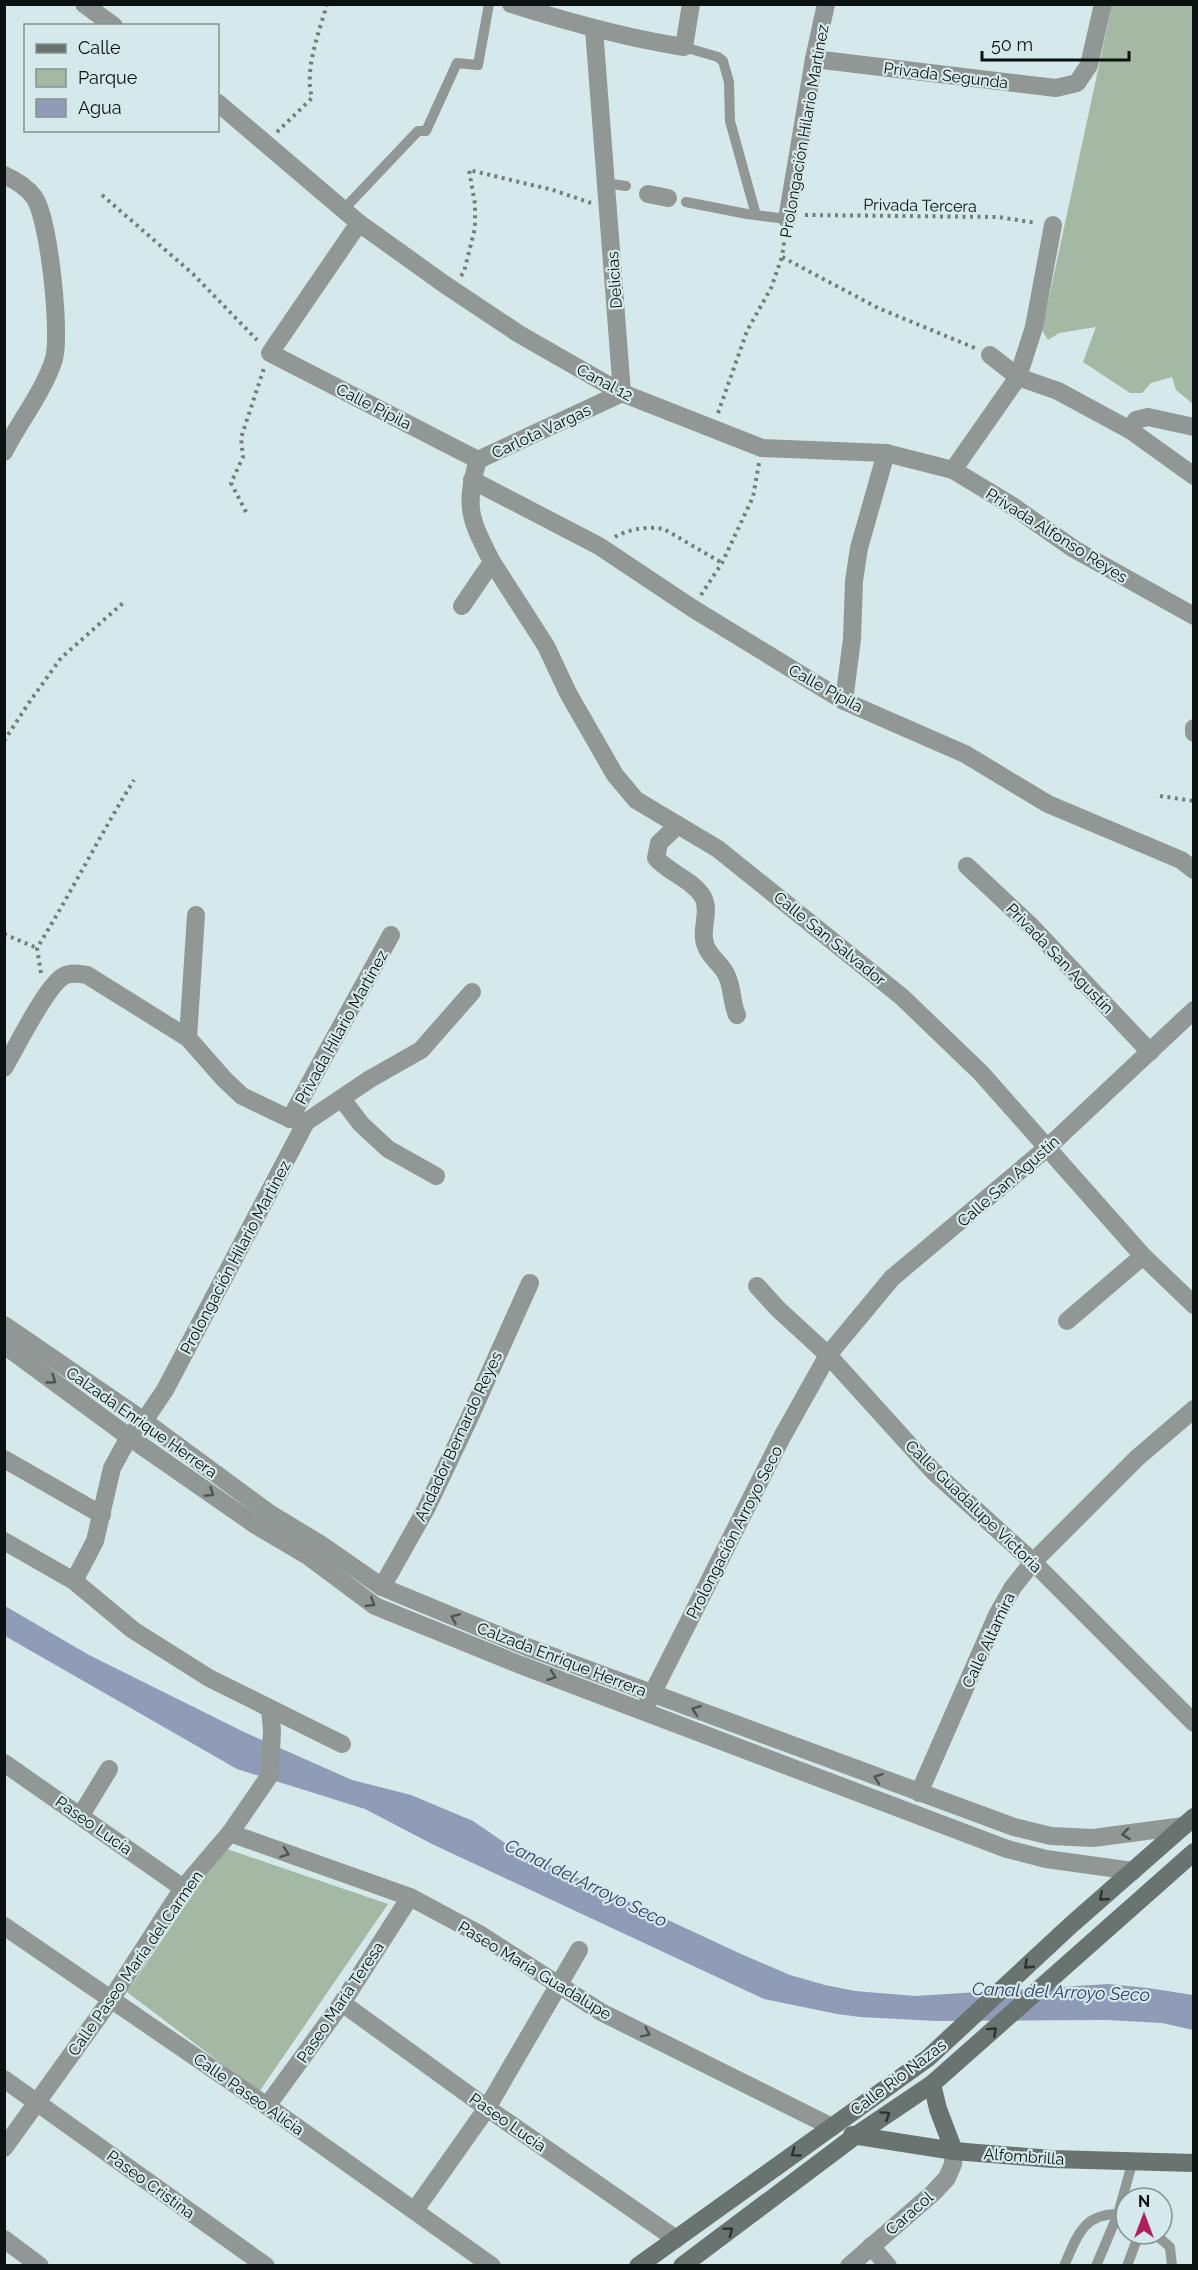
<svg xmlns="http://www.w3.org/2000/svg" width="1198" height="2270" font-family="Raleway,sans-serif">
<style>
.green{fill:#a4b8a3}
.water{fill:#909bb8}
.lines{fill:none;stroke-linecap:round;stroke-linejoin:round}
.path{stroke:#717e7f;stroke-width:4;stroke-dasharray:3 4.5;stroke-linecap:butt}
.lane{stroke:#909795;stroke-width:10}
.street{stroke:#909795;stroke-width:18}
.secondary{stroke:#697370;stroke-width:18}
.oneway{stroke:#4d5453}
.oneway2{stroke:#2b3332}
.labels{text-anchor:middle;stroke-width:4.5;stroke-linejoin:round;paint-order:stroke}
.street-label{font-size:16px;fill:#0a1111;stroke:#d5e8ea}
.water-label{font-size:18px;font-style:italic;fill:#33406b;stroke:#d5e8ea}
</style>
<rect width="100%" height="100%" fill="#d5e8ea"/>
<g class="green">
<path d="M 1112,5 L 1193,5 L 1193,404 L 1176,390 L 1172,377 L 1151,383 L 1142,393 L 1130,393 L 1083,362 L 1096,327 L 1059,333 L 1048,340 L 1042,330 Z"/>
<path d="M 224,1848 L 388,1904 L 259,2092 L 127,1992 Z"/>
</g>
<path class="water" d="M 5,1606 L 89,1655 L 244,1732 L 352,1780 L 411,1795 L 473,1821 L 505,1843 L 550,1865 L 741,1954 L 790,1975 L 825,1985 L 855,1991 L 915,1996 L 1108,1984 L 1148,1988 L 1193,1995 L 1193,2030 L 1162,2023 L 1107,2020 L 937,2021 L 860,2017 L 837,2014 L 764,1999 L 432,1844 L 365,1809 L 237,1769 L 5,1636 Z"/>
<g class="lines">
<g class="path">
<path d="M 277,132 L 312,98 C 304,69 319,33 327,4"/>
<path d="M 102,195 L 193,274 L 257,340"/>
<path d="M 805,215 L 998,217 L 1037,223"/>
<path d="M 785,235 L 782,257 L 878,308 L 975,348"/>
<path d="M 461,276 L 464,272 L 475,228 L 475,204 L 469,170 L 553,190 L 591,203"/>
<path d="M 718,413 L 747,331 L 771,288 L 782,257"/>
<path d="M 246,512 L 231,483 L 243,457 L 241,438 L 264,368"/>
<path d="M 615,537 C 628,529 649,526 664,529 L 722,563"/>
<path d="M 701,595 L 722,563 L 753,497 L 759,463"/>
<path d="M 4,741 L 28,704 L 61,658 L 123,603"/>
<path d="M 1160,796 L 1194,801"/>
<path d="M 4,934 L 37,948"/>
<path d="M 41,973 L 37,948 C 71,893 100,835 134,780"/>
</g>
<g class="lane">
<path d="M 684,47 L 718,57 L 723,61 L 729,82 L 730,121 L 756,215"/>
<path d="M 604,183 L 626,186"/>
<path d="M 686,202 L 747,214 L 787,219"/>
<path d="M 344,209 L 418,131 L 426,131 L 457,63 L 478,65 L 489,4"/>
<path d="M 1155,2234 L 1170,2247 L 1172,2266"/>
<path d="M 1064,2266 C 1077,2237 1082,2214 1118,2214 L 1133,2160"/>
<path d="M 1096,2266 L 1118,2214 L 1126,2218"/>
<path d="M 1127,2266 L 1139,2234"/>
</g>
<g class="street">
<path d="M 84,4 L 114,26"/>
<path d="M 511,4 C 568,22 625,38 684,47 L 691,4"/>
<path d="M 814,59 L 1056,88 L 1077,83 L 1089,65 L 1103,4"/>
<path d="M 218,103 L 359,223 L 444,284 L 519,334 L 622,393 L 762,448 L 886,453 L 953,470 L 1018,377 L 1034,327 L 1053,225"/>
<path d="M 4,175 C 15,180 27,187 34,197 C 49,218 61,333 54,359 C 44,391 19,422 4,452"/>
<path d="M 648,194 L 668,198"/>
<path d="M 787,219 L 814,59 L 826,4"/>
<path d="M 359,223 L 270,353 L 478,460"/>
<path d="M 990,355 L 1018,377 L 1058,391 L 1130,430 L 1194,476"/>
<path d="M 1130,430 L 1136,420 L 1148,417 L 1194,427"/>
<path d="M 953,470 L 1011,505 L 1074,549 L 1194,616"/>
<path d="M 472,480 L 599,546 L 692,608 L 844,701 L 965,754 L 1048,804 L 1181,860 L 1194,870"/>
<path d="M 492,562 L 546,646 L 568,693 L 615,775 L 636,800 L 718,849 L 902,997 L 981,1073 L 1143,1256 L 1194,1305"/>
<path d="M 462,606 L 492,562 C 470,519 464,507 478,460 L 622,393 L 594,29"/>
<path d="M 844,701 L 852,639 L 854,581 L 859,548 L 886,453"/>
<path d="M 1194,728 L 1194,733"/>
<path d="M 678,825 L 659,843 L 656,858 C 669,873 693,880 703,897 C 710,910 702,926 704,939 C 706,955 720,962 726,974 C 733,987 731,1002 737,1015"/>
<path d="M 967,866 L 1030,925 L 1150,1052"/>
<path d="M 188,1038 L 196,915"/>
<path d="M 4,1068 C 15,1050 47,984 64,976 C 71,972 80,974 87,975 L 188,1038 L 224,1079 L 242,1096 L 290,1119 L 306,1122"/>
<path d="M 342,1099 L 361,1124 L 388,1149 L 436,1176"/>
<path d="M 290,1119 L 391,935"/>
<path d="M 757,1286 L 778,1309 L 828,1355 L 933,1471 L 1033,1562 L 1194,1723"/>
<path d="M 1067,1321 L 1143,1256"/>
<path d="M 4,1325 L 144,1421 L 269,1513 L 320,1544 L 382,1587 L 527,1647 L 1014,1827 L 1051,1836 L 1093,1838 L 1184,1826"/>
<path d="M 4,1345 L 129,1437 L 257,1526 L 308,1556 L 375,1606 L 518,1664 L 1007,1849 L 1046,1859 L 1133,1871"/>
<path d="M 4,1459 L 102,1515"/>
<path d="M 4,1541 L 74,1581 L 133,1630 L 209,1678 L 342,1744"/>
<path d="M 74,1581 L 95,1541 L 112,1468 L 129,1437 L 144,1421 L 165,1390 L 306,1122 L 370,1079 L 421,1050 L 472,992"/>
<path d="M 382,1587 L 426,1509 L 468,1421 L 530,1283"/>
<path d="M 647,1704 L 782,1437 L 828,1355 L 892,1278 L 1048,1147 L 1194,1010"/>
<path d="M 4,1763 L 183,1888"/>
<path d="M 919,1793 L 997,1615 L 1013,1587 L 1033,1562 L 1137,1458 L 1194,1409"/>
<path d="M 81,1815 L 109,1769"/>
<path d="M 230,1833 L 410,1897 L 481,1935 L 601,2012 L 832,2127"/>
<path d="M 4,1926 L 267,2106 L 492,2266"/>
<path d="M 342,2003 L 487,2108 L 676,2239"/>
<path d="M 4,2079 L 266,2266"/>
<path d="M 267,2106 L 342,2003 L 410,1897"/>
<path d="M 4,2148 L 112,1998 L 183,1888 L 230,1833 L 270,1775 L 272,1730 L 270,1709"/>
<path d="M 415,2210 L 487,2108 L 579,1950"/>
<path d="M 4,2239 L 40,2266"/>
<path d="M 871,2246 L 888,2266"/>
<path d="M 849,2266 L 933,2193 L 947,2178 L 953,2164 L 954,2151"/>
</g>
<g class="secondary">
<path d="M 932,2084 L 938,2109 L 954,2151"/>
<path d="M 852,2135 L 954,2151 L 1052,2159 L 1194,2163"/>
<path d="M 638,2266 L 928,2058 L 1071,1925 L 1194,1817"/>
<path d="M 682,2266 L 855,2136 L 932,2084 L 1194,1852"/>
</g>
</g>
<defs><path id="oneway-chevron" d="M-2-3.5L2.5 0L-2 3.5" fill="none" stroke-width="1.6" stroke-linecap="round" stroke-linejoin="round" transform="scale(1.5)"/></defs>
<g class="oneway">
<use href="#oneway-chevron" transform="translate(52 1380) rotate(36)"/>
<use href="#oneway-chevron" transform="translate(210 1493) rotate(35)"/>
<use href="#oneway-chevron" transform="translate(371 1603) rotate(32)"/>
<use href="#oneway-chevron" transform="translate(455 1618) rotate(-157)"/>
<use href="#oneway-chevron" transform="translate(552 1676) rotate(20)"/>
<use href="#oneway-chevron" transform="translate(696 1710) rotate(-160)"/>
<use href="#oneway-chevron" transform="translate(878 1778) rotate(-160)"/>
<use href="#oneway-chevron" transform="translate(1126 1834) rotate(173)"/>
<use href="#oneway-chevron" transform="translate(285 1853) rotate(20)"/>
<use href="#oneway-chevron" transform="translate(646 2033) rotate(26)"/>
</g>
<g class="oneway2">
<use href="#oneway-chevron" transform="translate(1103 1897) rotate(139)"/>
<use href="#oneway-chevron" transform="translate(1028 1965) rotate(137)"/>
<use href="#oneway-chevron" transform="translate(993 2031) rotate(-42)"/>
<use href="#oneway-chevron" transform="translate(886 2115) rotate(-34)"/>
<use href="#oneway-chevron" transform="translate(795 2153) rotate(144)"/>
<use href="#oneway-chevron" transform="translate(729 2231) rotate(-37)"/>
</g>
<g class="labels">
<g class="street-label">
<text transform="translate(946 75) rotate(7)" y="6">Privada Segunda</text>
<text transform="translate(804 131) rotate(-80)" y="6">Prolongación Hilario Martínez</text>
<text transform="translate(920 205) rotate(1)" y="6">Privada Tercera</text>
<text transform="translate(614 280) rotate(-94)" y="6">Delicias</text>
<text transform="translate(605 382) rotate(28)" y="6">Canal 12</text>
<text transform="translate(374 406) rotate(27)" y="6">Calle Pípila</text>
<text transform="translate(541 431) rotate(-25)" y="6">Carlota Vargas</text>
<text transform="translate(1057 535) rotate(32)" y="6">Privada Alfonso Reyes</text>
<text transform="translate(826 688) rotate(29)" y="6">Calle Pípila</text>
<text transform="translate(830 938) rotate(39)" y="6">Calle San Salvador</text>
<text transform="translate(1060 958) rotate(46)" y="6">Privada San Agustín</text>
<text transform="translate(341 1027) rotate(-61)" y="6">Privada Hilario Martínez</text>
<text transform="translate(1008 1181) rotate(-41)" y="6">Calle San Agustín</text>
<text transform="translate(235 1257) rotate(-62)" y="6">Prolongación Hilario Martínez</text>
<text transform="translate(142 1422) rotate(35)" y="6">Calzada Enrique Herrera</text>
<text transform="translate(458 1436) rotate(-65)" y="6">Andador Bernardo Reyes</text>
<text transform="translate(974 1506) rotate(44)" y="6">Calle Guadalupe Victoria</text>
<text transform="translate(734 1532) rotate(-63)" y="6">Prolongación Arroyo Seco</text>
<text transform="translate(988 1640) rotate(-65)" y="6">Calle Altamira</text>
<text transform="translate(562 1659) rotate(21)" y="6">Calzada Enrique Herrera</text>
<text transform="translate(94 1825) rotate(35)" y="6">Paseo Lucía</text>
<text transform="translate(135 1963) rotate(-55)" y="6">Calle Paseo María del Carmen</text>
<text transform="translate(535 1970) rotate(31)" y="6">Paseo María Guadalupe</text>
<text transform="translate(340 2002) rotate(-56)" y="6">Paseo María Teresa</text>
<text transform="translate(898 2077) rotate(-37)" y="6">Calle Río Nazas</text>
<text transform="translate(249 2094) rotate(35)" y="6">Calle Paseo Alicia</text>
<text transform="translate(508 2122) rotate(35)" y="6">Paseo Lucía</text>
<text transform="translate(1024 2156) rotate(4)" y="6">Alfombrilla</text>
<text transform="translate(151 2184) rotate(36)" y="6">Paseo Cristina</text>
<text transform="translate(909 2213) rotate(-41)" y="6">Caracol</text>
</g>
<g class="water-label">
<text transform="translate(586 1883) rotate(26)" y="6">Canal del Arroyo Seco</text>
<text transform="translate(1061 1992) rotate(2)" y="6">Canal del Arroyo Seco</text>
</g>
</g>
<rect width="1198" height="2270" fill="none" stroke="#0a1111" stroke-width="12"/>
<rect x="24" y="24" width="195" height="108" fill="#d5e8ea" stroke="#849293" stroke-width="1.5"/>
<rect x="36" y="44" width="30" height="9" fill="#697370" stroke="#849293" stroke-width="1.5"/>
<text x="78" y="54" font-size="18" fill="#0a1111">Calle</text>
<rect x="36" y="69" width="30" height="18" fill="#a4b8a3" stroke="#849293" stroke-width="1.5"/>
<text x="78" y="84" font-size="18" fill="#0a1111">Parque</text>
<rect x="36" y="99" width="30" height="18" fill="#909bb8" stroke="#849293" stroke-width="1.5"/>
<text x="78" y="114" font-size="18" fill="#0a1111">Agua</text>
<g transform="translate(1144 2216)"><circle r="28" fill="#d5e8ea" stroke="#849293" stroke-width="1.5"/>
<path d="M0-4.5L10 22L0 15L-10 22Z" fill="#af2159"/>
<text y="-9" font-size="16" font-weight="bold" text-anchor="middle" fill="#0a1111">N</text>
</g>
<path d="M982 51v9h147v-9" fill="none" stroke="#0a1111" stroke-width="3"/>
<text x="991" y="51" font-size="18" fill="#0a1111" stroke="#d5e8ea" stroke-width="4.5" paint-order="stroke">50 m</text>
</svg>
